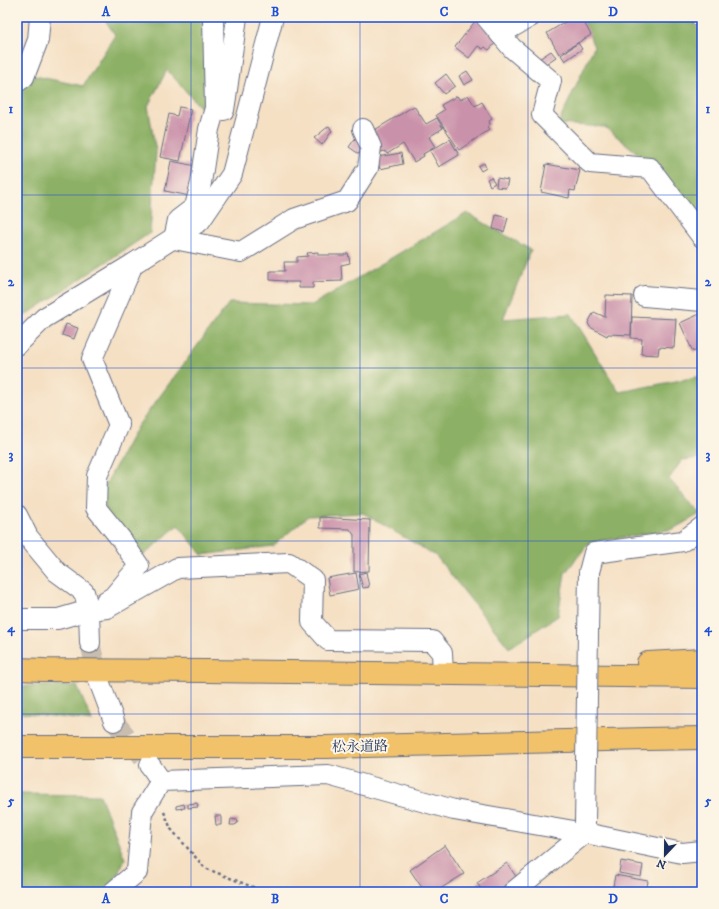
<svg xmlns="http://www.w3.org/2000/svg" width="719" height="909" font-family="'IM FELL DW Pica','Noto Serif JP',serif">
<style>
.forest{fill:#8cb065;stroke:#547062}
.building{fill:#ca92aa}
.lines{fill:none;stroke-linecap:round;stroke-linejoin:round}
.minor-tunnel{stroke:#c9bdb0;stroke-width:20;stroke-dasharray:20 10;stroke-linecap:butt}
.minor-casing{stroke:#676d82;stroke-width:22}
.highway-casing{stroke:#676d82;stroke-width:24}
.path{stroke:#676d82;stroke-width:2.5;stroke-dasharray:3 3;stroke-linecap:butt}
.minor{stroke:#fff;stroke-width:20}
.highway{stroke:#f2c26a;stroke-width:22}
.minor-bridge-casing{stroke:#676d82;stroke-width:22;stroke-linecap:butt}
.minor-bridge{stroke:#fff;stroke-width:20}
.grid{fill:none;stroke:#1d4ed8;stroke-width:1;stroke-opacity:0.55}
.labels{text-anchor:middle;stroke-width:4;stroke-linejoin:round;paint-order:stroke}
.street-label{font-size:14px;fill:#1b2f5e;stroke:#fcf5e5}
.neatline{fill:none;stroke:#1d4ed8;stroke-width:1.5}
.grid-label{font-size:13px;text-anchor:middle;font-weight:bold;fill:#1d4ed8}
</style>
<rect width="100%" height="100%" fill="#fcf5e5"/>
<filter id="ink" filterUnits="userSpaceOnUse"><feTurbulence type="fractalNoise" baseFrequency=".025" numOctaves="2"/><feDisplacementMap in="SourceGraphic" scale="8" xChannelSelector="R" yChannelSelector="G"/><feConvolveMatrix kernelMatrix="1 2 1 2 8 2 1 2 1" color-interpolation-filters="sRGB"/></filter>
<filter id="wash" filterUnits="userSpaceOnUse"><feTurbulence type="fractalNoise" baseFrequency=".012" numOctaves="4" result="noise"/><feDisplacementMap in="SourceGraphic" scale="16" xChannelSelector="R" yChannelSelector="G"/><feGaussianBlur stdDeviation="0.9" result="paint"/><feColorMatrix in="noise" values="0 0 0 0 0 0 0 0 0 0 0 0 0 0 0 0 0 1.4 0 .05"/><feComposite in="paint" operator="in"/></filter>
<g filter="url(#wash)">
<rect width="100%" height="100%" fill="#f5e0c4"/>
<g class="forest">
<path d="M 103,17 L 230,17 L 220,67 L 201,108 L 167,70 L 148,106 L 156,152 L 150,233 L 17,321 L 17,90 L 35,76 L 83,86 L 115,35 Z"/>
<path d="M 582,17 L 690,17 L 702,34 L 702,219 L 660,171 L 605,127 L 558,124 L 594,47 Z"/>
<path d="M 467,213 L 531,250 L 503,319 L 571,314 L 619,392 L 702,376 L 702,458 L 682,460 L 669,479 L 700,514 L 673,529 L 589,543 L 565,573 L 558,616 L 509,648 L 436,556 L 363,513 L 308,516 L 273,546 L 202,555 L 178,525 L 144,555 L 107,515 L 102,491 L 137,427 L 229,303 L 312,305 Z"/>
<path d="M 17,686 L 77,686 L 92,721 L 17,712 Z"/>
<path d="M 17,794 L 100,795 L 125,859 L 109,892 L 17,892 Z"/>
</g>
<g id="blocks">
<g class="building">
<path d="M 565,17 L 581,17 L 591,35 L 559,54 L 547,33 L 567,21 Z"/>
<path d="M 476,20 L 499,39 L 489,50 L 485,47 L 483,49 L 478,46 L 469,58 L 455,47 Z"/>
<path d="M 578,43 L 582,49 L 565,61 L 561,55 Z"/>
<path d="M 551,51 L 556,57 L 544,65 L 539,59 Z"/>
<path d="M 467,71 L 473,80 L 464,85 L 459,76 Z"/>
<path d="M 446,74 L 455,86 L 444,94 L 435,83 Z"/>
<path d="M 468,95 L 475,106 L 482,102 L 492,119 L 489,121 L 490,124 L 487,127 L 489,130 L 459,150 L 436,115 L 444,110 L 441,105 L 457,96 L 460,100 Z"/>
<path d="M 414,106 L 426,124 L 437,118 L 443,128 L 429,137 L 435,147 L 423,154 L 424,156 L 414,162 L 403,144 L 387,154 L 385,151 L 376,153 L 373,131 Z"/>
<path d="M 179,107 L 191,109 L 180,161 L 160,157 L 169,114 L 177,116 Z"/>
<path d="M 329,126 L 332,131 L 322,145 L 314,138 Z"/>
<path d="M 357,136 L 367,143 L 359,154 L 349,147 Z"/>
<path d="M 450,139 L 459,155 L 439,167 L 430,151 Z"/>
<path d="M 401,153 L 403,164 L 380,169 L 377,157 Z"/>
<path d="M 171,161 L 196,166 L 190,196 L 165,191 Z"/>
<path d="M 484,163 L 486,168 L 481,171 L 478,166 Z"/>
<path d="M 546,164 L 580,170 L 575,191 L 570,190 L 569,198 L 541,192 Z"/>
<path d="M 491,177 L 495,183 L 490,186 L 487,179 Z"/>
<path d="M 497,178 L 508,180 L 506,188 L 496,187 Z"/>
<path d="M 496,215 L 508,218 L 504,232 L 493,229 Z"/>
<path d="M 318,252 L 318,255 L 344,255 L 348,253 L 350,263 L 341,265 L 342,281 L 313,282 L 313,288 L 299,288 L 299,282 L 285,282 L 285,281 L 270,280 L 270,271 L 285,271 L 284,262 L 297,262 L 297,257 L 308,256 L 307,253 Z"/>
<path d="M 606,295 L 632,296 L 631,335 L 608,334 L 607,336 L 590,327 L 588,323 L 594,312 L 605,317 Z"/>
<path d="M 702,313 L 702,348 L 693,352 L 680,323 Z"/>
<path d="M 632,317 L 676,319 L 674,348 L 659,347 L 658,355 L 641,354 L 642,339 L 631,338 Z"/>
<path d="M 66,324 L 78,328 L 74,339 L 62,335 Z"/>
<path d="M 320,517 L 370,520 L 369,571 L 354,572 L 354,535 L 350,529 L 320,528 Z"/>
<path d="M 366,572 L 369,587 L 363,588 L 359,574 Z"/>
<path d="M 356,573 L 359,589 L 330,595 L 327,578 Z"/>
<path d="M 197,803 L 198,807 L 188,808 L 188,804 Z"/>
<path d="M 184,804 L 185,808 L 176,809 L 176,806 Z"/>
<path d="M 215,816 L 221,816 L 221,825 L 216,825 Z"/>
<path d="M 231,819 L 238,820 L 237,824 L 236,824 L 235,825 L 230,825 Z"/>
<path d="M 445,845 L 464,874 L 435,892 L 425,892 L 410,870 Z"/>
<path d="M 621,861 L 643,865 L 641,877 L 619,873 Z"/>
<path d="M 507,863 L 519,881 L 503,892 L 483,892 L 477,883 Z"/>
<path d="M 615,875 L 648,881 L 646,892 L 612,892 Z"/>
</g>
</g>
</g>
<g filter="url(#ink)">
<use href="#blocks" fill-opacity="0" stroke="#676d82" stroke-width="1"/>
<g class="lines">
<g class="minor-tunnel">
<path d="M 90,643 L 99,681"/>
<path d="M 114,721 L 143,757"/>
</g>
<g class="minor-casing">
<g id="minor">
<path d="M 213,17 L 215,108 L 209,129 L 201,183 L 195,207 L 178,220 L 174,239 L 241,252 L 294,219 L 347,201 L 368,168 L 371,147 L 363,129"/>
<path d="M 486,17 L 512,48 L 551,81 L 542,115 L 590,163 L 650,168 L 702,237"/>
<path d="M 701,17 L 702,18"/>
<path d="M 500,34 L 530,17"/>
<path d="M 17,82 L 24,77 L 38,40 L 40,17"/>
<path d="M 224,110 L 226,97 L 237,17"/>
<path d="M 644,296 L 702,301"/>
<path d="M 17,345 L 44,318 L 133,264 L 200,221 L 232,174 L 273,17"/>
<path d="M 17,515 L 28,537 L 57,572 L 84,592 L 89,610 L 90,643"/>
<path d="M 589,572 L 594,553 L 683,541 L 702,527"/>
<path d="M 106,601 L 113,597 L 139,566 L 121,539 L 96,508 L 97,476 L 119,425 L 92,359 L 133,264"/>
<path d="M 17,619 L 58,619 L 89,610 L 107,608 L 177,568 L 289,563 L 313,580 L 312,622 L 328,640 L 432,641 L 442,653 L 443,673"/>
<path d="M 99,681 L 114,721"/>
<path d="M 150,765 L 161,781"/>
<path d="M 113,892 L 137,872 L 142,812 L 161,781 L 328,775 L 454,810 L 585,833 L 682,853 L 702,851"/>
<path d="M 513,892 L 585,833 L 585,823"/>
</g>
</g>
<g class="highway-casing">
<g id="highway">
<path d="M 648,663 L 702,660"/>
<path d="M 17,669 L 44,670 L 206,671 L 702,677"/>
<path d="M 17,747 L 325,747 L 647,739 L 702,738"/>
</g>
</g>
<path class="path" d="M 164,812 L 171,829 L 205,868 L 255,888"/>
<use href="#minor" class="minor"/>
<use href="#highway" class="highway"/>
<g class="minor-bridge-casing">
<path id="minor-bridge" d="M 585,823 L 589,572"/>
</g>
<use href="#minor-bridge" class="minor-bridge"/>
</g>
</g>
<path class="grid" d="M 191,17 L 191,892M 360,17 L 360,892M 528,17 L 528,892M 17,195 L 702,195M 17,368 L 702,368M 17,541 L 702,541M 17,714 L 702,714"/>
<g class="labels">
<g class="street-label">
<text transform="translate(360 746) rotate(-1)" y="5">松永道路</text>
</g>
</g>
<rect width="719" height="909" fill="none" stroke="#fcf5e5" stroke-width="44"/>
<g transform="translate(665 855) rotate(202)" stroke="#fcf5e5" stroke-width="3" paint-order="stroke">
<path d="M0-3L7 15L0 10L-7 15Z" fill="#1b2f5e"/>
<text y="-6" font-size="11" font-weight="bold" text-anchor="middle" fill="#1b2f5e">N</text>
</g>
<rect x="22" y="22" width="675" height="865" class="neatline"/>
<g class="grid-label">
<text x="106" y="16">A</text>
<text x="275" y="16">B</text>
<text x="444" y="16">C</text>
<text x="613" y="16">D</text>
<text x="11" y="113">1</text>
<text x="708" y="113">1</text>
<text x="11" y="286">2</text>
<text x="708" y="286">2</text>
<text x="11" y="459">3</text>
<text x="708" y="459">3</text>
<text x="11" y="632">4</text>
<text x="708" y="632">4</text>
<text x="11" y="805">5</text>
<text x="708" y="805">5</text>
<text x="106" y="903">A</text>
<text x="275" y="903">B</text>
<text x="444" y="903">C</text>
<text x="613" y="903">D</text>
</g>
</svg>
